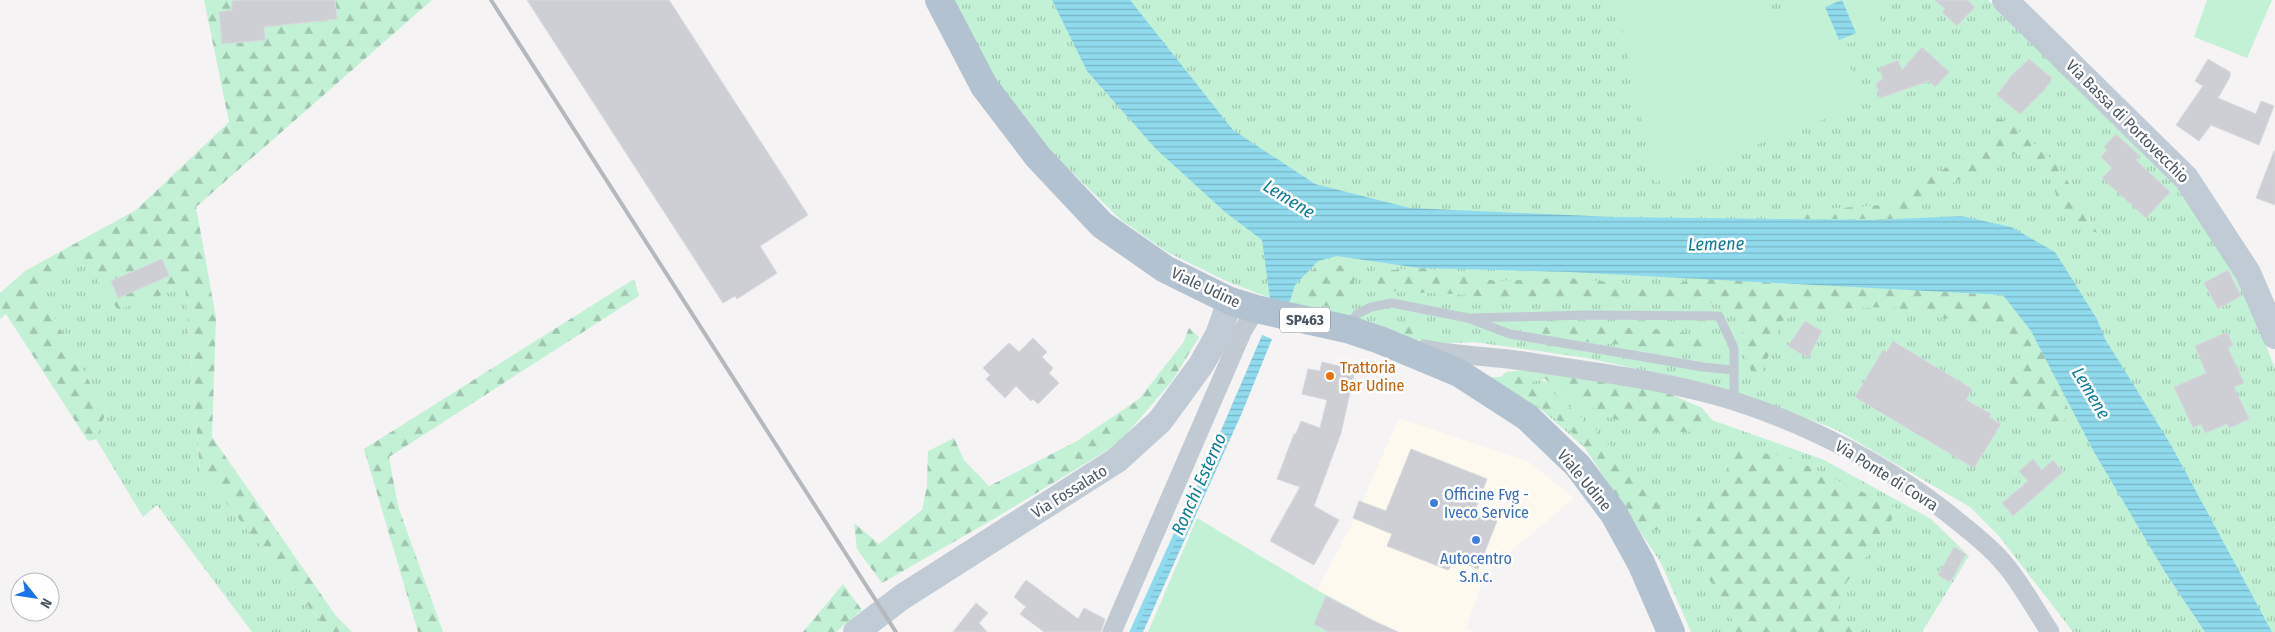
<svg xmlns="http://www.w3.org/2000/svg" width="2275" height="632" font-family="'Fira Sans Condensed',sans-serif">
<style>
.commercial{fill:#fdf9ef}
.grass{fill:url(#grass-tufts)}
.forest{fill:url(#forest-firs)}
.garden{fill:#c3f1d5}
.water{fill:url(#water-rules)}
.lines{fill:none;stroke-linecap:round;stroke-linejoin:round}
.stream{stroke:#90daee;stroke-width:5}
.building{fill:#cdcfd5;stroke:#d7d9de}
.lane{stroke:#c1cad2;stroke-width:9}
.street{stroke:#c1cad2;stroke-width:19}
.secondary{stroke:#c1cbd6;stroke-width:26}
.primary{stroke:#b3c2d1;stroke-width:28}
.rail{stroke:#b5b8bd;stroke-width:4}
.food-dot{fill:#e8710a;stroke:#fff;stroke-width:2}
.shop-dot{fill:#3f7fe0;stroke:#fff;stroke-width:2}
.labels{text-anchor:middle;stroke-width:5;stroke-linejoin:round;paint-order:stroke}
.shield{fill:#fff;stroke:#808990;stroke-width:1}
.shield-label{font-size:15px;font-weight:bold;fill:#4a5661}
.street-label{font-size:16px;fill:#4a5661;stroke:#fff}
.food-label{font-size:16px;fill:#c56008;stroke:#fff;text-anchor:start}
.shop-label{font-size:16px;fill:#366cbe;stroke:#fff;text-anchor:start}
.water-label{font-size:18px;font-style:italic;fill:#0c7c9b;stroke:#fff}
</style>
<defs>
<pattern id="grass-tufts" width="24" height="20" patternUnits="userSpaceOnUse" patternTransform="scale(1.25)"><rect width="24" height="20" fill="#c3f1d5"/><path d="M3 7l-1-3M5 7V3M7 7l1-3M15 17l-1-3M17 17v-4M19 17l1-3" fill="none" stroke="#a0c6b0"/></pattern>
<pattern id="forest-firs" width="22" height="20" patternUnits="userSpaceOnUse" patternTransform="scale(1.25)"><rect width="22" height="20" fill="#c3f1d5"/><path d="M5 1l3.5 6h-7zM16 11l3.5 6h-7z" fill="#a0c6b0"/></pattern>
<pattern id="water-rules" width="6" height="5" patternUnits="userSpaceOnUse" patternTransform="scale(1.25)"><rect width="6" height="5" fill="#90daee"/><path d="M0 2.5h6" fill="none" stroke="#78b4c4"/></pattern>
</defs>
<rect width="100%" height="100%" fill="#f5f3f3"/>
<path class="commercial" d="M 1399,418 L 1529,462 L 1574,498 L 1485,573 L 1466,628 L 1475,632 L 1355,632 L 1317,590 L 1353,522 Z"/>
<g class="grass">
<path d="M 948,0 L 1988,0 L 2123,126 L 2164,169 L 2244,287 L 2275,369 L 2275,632 L 2073,632 L 1999,536 L 1970,507 L 1837,430 L 1753,398 L 1697,382 L 1587,358 L 1474,342 L 1428,344 L 1391,329 L 1348,316 L 1270,298 L 1226,281 L 1167,252 L 1121,220 L 1050,151 L 1003,92 Z"/>
<path d="M 81,257 L 185,287 L 200,470 L 329,632 L 252,632 L 157,505 L 143,517 L 96,439 L 106,412 L 40,292 Z"/>
<path d="M 1490,377 L 1515,377 L 1582,386 L 1664,403 L 1824,460 L 1931,519 L 1969,556 L 1922,632 L 1691,632 L 1661,563 L 1585,448 L 1543,411 Z"/>
</g>
<g class="forest">
<path d="M 204,0 L 432,0 L 196,207 L 216,318 L 212,437 L 336,616 L 352,632 L 329,632 L 200,470 L 185,287 L 118,310 L 81,257 L 40,292 L 106,412 L 96,439 L 88,441 L 6,314 L 0,319 L 0,293 L 25,271 L 136,210 L 229,122 Z"/>
<path d="M 1985,116 L 2007,121 L 2055,162 L 2082,203 L 2097,233 L 2082,226 L 2062,213 L 2048,169 L 2027,151 L 2003,157 L 1977,172 L 1929,193 L 1914,219 L 1784,219 L 1784,212 L 1896,204 L 1902,190 L 1913,177 L 1943,170 L 1991,141 L 1998,130 L 1995,122 Z"/>
<path d="M 1321,263 L 1336,264 L 1351,269 L 1355,278 L 1344,308 L 1299,303 C 1299,285 1307,274 1321,263 Z"/>
<path d="M 1375,268 L 1392,270 L 1425,268 L 1496,281 L 1567,278 L 1631,284 L 1675,285 L 1695,278 L 1736,280 L 1796,275 L 1971,293 C 1980,296 1990,297 1997,301 C 2034,320 2059,378 2070,416 C 2043,441 2005,395 1991,373 L 2009,378 L 2024,363 L 2016,344 L 1994,328 L 1888,307 L 1806,310 L 1782,321 L 1757,385 L 1743,351 L 1741,315 L 1726,306 L 1699,300 L 1636,301 L 1591,298 L 1503,299 L 1454,294 L 1403,292 L 1380,289 L 1373,276 Z"/>
<path d="M 634,279 L 639,296 L 389,457 L 398,506 L 443,632 L 418,632 L 364,449 Z"/>
<path d="M 1394,322 C 1415,321 1420,326 1437,338 C 1419,343 1405,340 1391,329 Z"/>
<path d="M 1551,322 L 1673,331 L 1703,336 L 1708,351 L 1695,354 L 1649,347 L 1531,337 L 1519,330 Z"/>
<path d="M 1189,328 L 1199,337 L 1172,381 L 1119,443 L 997,517 L 882,583 L 857,549 L 854,523 L 879,544 L 922,510 L 927,486 L 928,451 L 954,438 L 964,460 L 989,486 L 1077,441 L 1139,399 L 1183,343 Z"/>
<path d="M 1541,368 L 1668,393 L 1702,408 L 1713,421 L 1698,431 L 1669,433 L 1648,431 L 1612,418 L 1568,395 L 1545,379 L 1527,383 L 1549,389 L 1596,430 L 1655,498 L 1665,516 L 1660,530 C 1657,530 1652,530 1649,529 C 1625,520 1601,467 1585,447 C 1562,418 1527,400 1496,381 L 1506,372 Z"/>
<path d="M 1739,450 L 1787,456 L 1896,508 L 1888,529 L 1846,583 L 1837,614 L 1862,632 L 1735,632 L 1735,625 L 1686,538 Z"/>
<path d="M 843,584 L 862,610 L 836,632 L 803,632 Z"/>
</g>
<g class="garden">
<path d="M 1616,0 L 1764,0 L 1775,13 L 1806,0 L 1873,0 L 1883,29 L 1842,46 L 1865,104 L 1655,183 Z"/>
<path d="M 2207,0 L 2272,0 L 2247,58 L 2194,37 Z"/>
<path d="M 1197,518 L 1317,590 L 1362,614 L 1355,632 L 1148,632 Z"/>
</g>
<g class="water">
<path d="M 1052,0 L 1130,0 L 1233,130 L 1315,184 L 1410,208 L 1613,217 L 1876,220 L 1961,216 L 2011,227 L 2055,252 L 2097,319 L 2105,339 L 2171,445 L 2272,632 L 2205,632 L 2165,572 L 2094,452 L 2031,331 L 2003,295 L 1570,272 L 1419,268 L 1337,256 L 1318,261 L 1295,285 L 1289,304 L 1270,298 L 1262,240 L 1225,212 L 1156,149 L 1087,71 Z"/>
<path d="M 1842,0 L 1856,33 L 1839,40 L 1825,7 Z"/>
<path d="M 1262,335 L 1272,339 L 1241,415 L 1143,632 L 1132,632 L 1186,512 Z"/>
</g>
<g class="lines">
<path class="stream" d="M 1132,632 L 1188,508"/>
</g>
<g class="building">
<path d="M 242,0 L 335,0 L 337,19 L 264,27 L 265,40 L 222,44 L 219,12 L 232,10 L 232,1 Z"/>
<path d="M 527,0 L 669,0 L 808,215 L 760,246 L 777,273 L 737,299 L 735,296 L 723,303 Z"/>
<path d="M 1935,0 L 1967,0 L 1975,7 L 1957,26 L 1942,12 L 1945,9 Z"/>
<path d="M 1922,47 L 1949,72 L 1935,87 L 1929,81 L 1880,98 L 1876,83 L 1883,79 L 1879,68 L 1898,60 L 1902,70 Z"/>
<path d="M 2029,59 L 2052,78 L 2045,89 L 2020,114 L 1997,95 L 2011,76 Z"/>
<path d="M 2208,59 L 2230,72 L 2230,77 L 2218,98 L 2256,114 L 2261,101 L 2274,106 L 2259,145 L 2211,125 L 2199,141 L 2176,125 L 2203,86 L 2195,81 Z"/>
<path d="M 2116,134 L 2140,156 L 2136,160 L 2170,192 L 2146,218 L 2102,178 L 2112,168 L 2101,157 L 2107,150 L 2104,147 Z"/>
<path d="M 2274,151 L 2275,151 L 2275,205 L 2256,198 Z"/>
<path d="M 162,259 L 169,276 L 118,298 L 111,281 Z"/>
<path d="M 2228,270 L 2241,296 L 2218,309 L 2204,283 Z"/>
<path d="M 1805,321 L 1822,331 L 1808,358 L 1788,346 Z"/>
<path d="M 2223,334 L 2228,334 L 2233,345 L 2228,348 L 2244,383 L 2234,387 L 2249,419 L 2229,428 L 2227,424 L 2205,433 L 2201,424 L 2193,428 L 2174,387 L 2206,373 L 2195,346 Z"/>
<path d="M 1033,338 L 1047,352 L 1042,357 L 1053,368 L 1049,373 L 1059,383 L 1038,404 L 1033,399 L 1031,401 L 1016,386 L 1005,398 L 986,379 L 990,375 L 983,368 L 1009,343 L 1019,352 Z"/>
<path d="M 1893,341 L 1972,389 L 1966,400 L 1991,414 L 1989,417 L 2001,424 L 1974,468 L 1855,397 L 1883,350 L 1887,352 Z"/>
<path d="M 1322,362 L 1355,370 L 1341,433 L 1314,506 L 1339,520 L 1314,565 L 1270,541 L 1300,487 L 1277,479 L 1294,434 L 1296,434 L 1301,421 L 1320,428 L 1327,400 L 1302,394 L 1308,369 L 1320,371 Z"/>
<path d="M 1411,449 L 1487,479 L 1474,513 L 1497,521 L 1478,569 L 1456,560 L 1448,570 L 1387,546 L 1392,534 L 1353,518 L 1359,501 L 1386,511 Z"/>
<path d="M 2033,459 L 2042,470 L 2053,460 L 2063,472 L 2013,516 L 2002,503 L 2028,481 L 2019,471 Z"/>
<path d="M 1954,547 L 1966,554 L 1950,582 L 1938,575 Z"/>
<path d="M 1026,580 L 1078,619 L 1084,608 L 1105,619 L 1101,632 L 1044,632 L 1020,614 L 1026,607 L 1014,597 Z"/>
<path d="M 1326,596 L 1372,620 L 1398,632 L 1329,632 L 1314,624 Z"/>
<path d="M 976,603 L 988,613 L 979,623 L 987,632 L 953,632 Z"/>
</g>
<g class="lines">
<g class="lane">
<path d="M 1473,318 L 1588,315 L 1719,316 L 1734,348 L 1734,401"/>
<path d="M 1348,327 L 1357,314 L 1371,307 L 1392,303 L 1468,318 L 1510,334 L 1703,367 L 1733,370"/>
</g>
<g class="street">
<path d="M 1425,349 C 1458,356 1490,356 1523,361 C 1593,372 1666,380 1734,401 C 1809,425 1889,466 1950,515 C 1971,532 1995,550 2011,572 C 2025,591 2037,612 2050,632"/>
<path d="M 1112,632 L 1243,330 L 1256,309"/>
</g>
<g class="secondary">
<path d="M 2005,0 L 2186,178 L 2248,273 L 2275,336"/>
<path d="M 856,632 L 902,597 L 1117,460 L 1160,421 L 1201,365 L 1218,335 L 1230,301"/>
</g>
<path class="primary" d="M 939,0 L 984,86 L 1038,157 L 1102,225 L 1165,269 L 1230,301 L 1256,309 L 1347,329 L 1380,340 L 1459,373 L 1527,417 L 1578,466 L 1614,514 L 1641,563 L 1671,632"/>
<path class="rail" d="M 491,0 L 896,632"/>
</g>
<circle class="food-dot" cx="1330" cy="376" r="5"/>
<g class="shop-dot">
<circle cx="1434" cy="503" r="5"/>
<circle cx="1476" cy="540" r="5"/>
</g>
<g class="labels">
<rect class="shield" x="1280" y="307.5" width="50" height="25" rx="4"/>
<g class="shield-label">
<text x="1305" y="325">SP463</text>
</g>
<g class="street-label">
<text transform="translate(2128 121) rotate(45)" y="6">Via Bassa di Portovecchio</text>
<text transform="translate(1206 287) rotate(25)" y="6">Viale Udine</text>
<text transform="translate(1887 475) rotate(32)" y="6">Via Ponte di Covra</text>
<text transform="translate(1585 480) rotate(50)" y="6">Viale Udine</text>
<text transform="translate(1069 491) rotate(-32)" y="6">Via Fossalato</text>
</g>
<g class="food-label">
<text x="1340" y="373">Trattoria<tspan x="1340" dy="18">Bar Udine</tspan></text>
</g>
<g class="shop-label">
<text x="1444" y="500">Officine Fvg -<tspan x="1444" dy="18">Iveco Service</tspan></text>
<text x="1476" y="564" text-anchor="middle">Autocentro<tspan x="1476" dy="18">S.n.c.</tspan></text>
</g>
<g class="water-label">
<text transform="translate(1289 199) rotate(32)" y="6">Lemene</text>
<text transform="translate(1716 244) rotate(-1)" y="6">Lemene</text>
<text transform="translate(2091 393) rotate(59)" y="6">Lemene</text>
<text transform="translate(1199 484) rotate(-66)" y="6">Ronchi Esterno</text>
</g>
</g>
<g transform="translate(35 597) rotate(120)"><circle r="24" fill="#ffffff" stroke="#b7bbc0"/>
<path d="M0-4L9 19L0 12L-9 19Z" fill="#1a73e8"/>
<text y="-8" font-size="14" font-weight="bold" text-anchor="middle" fill="#4a5661">N</text>
</g>
</svg>
